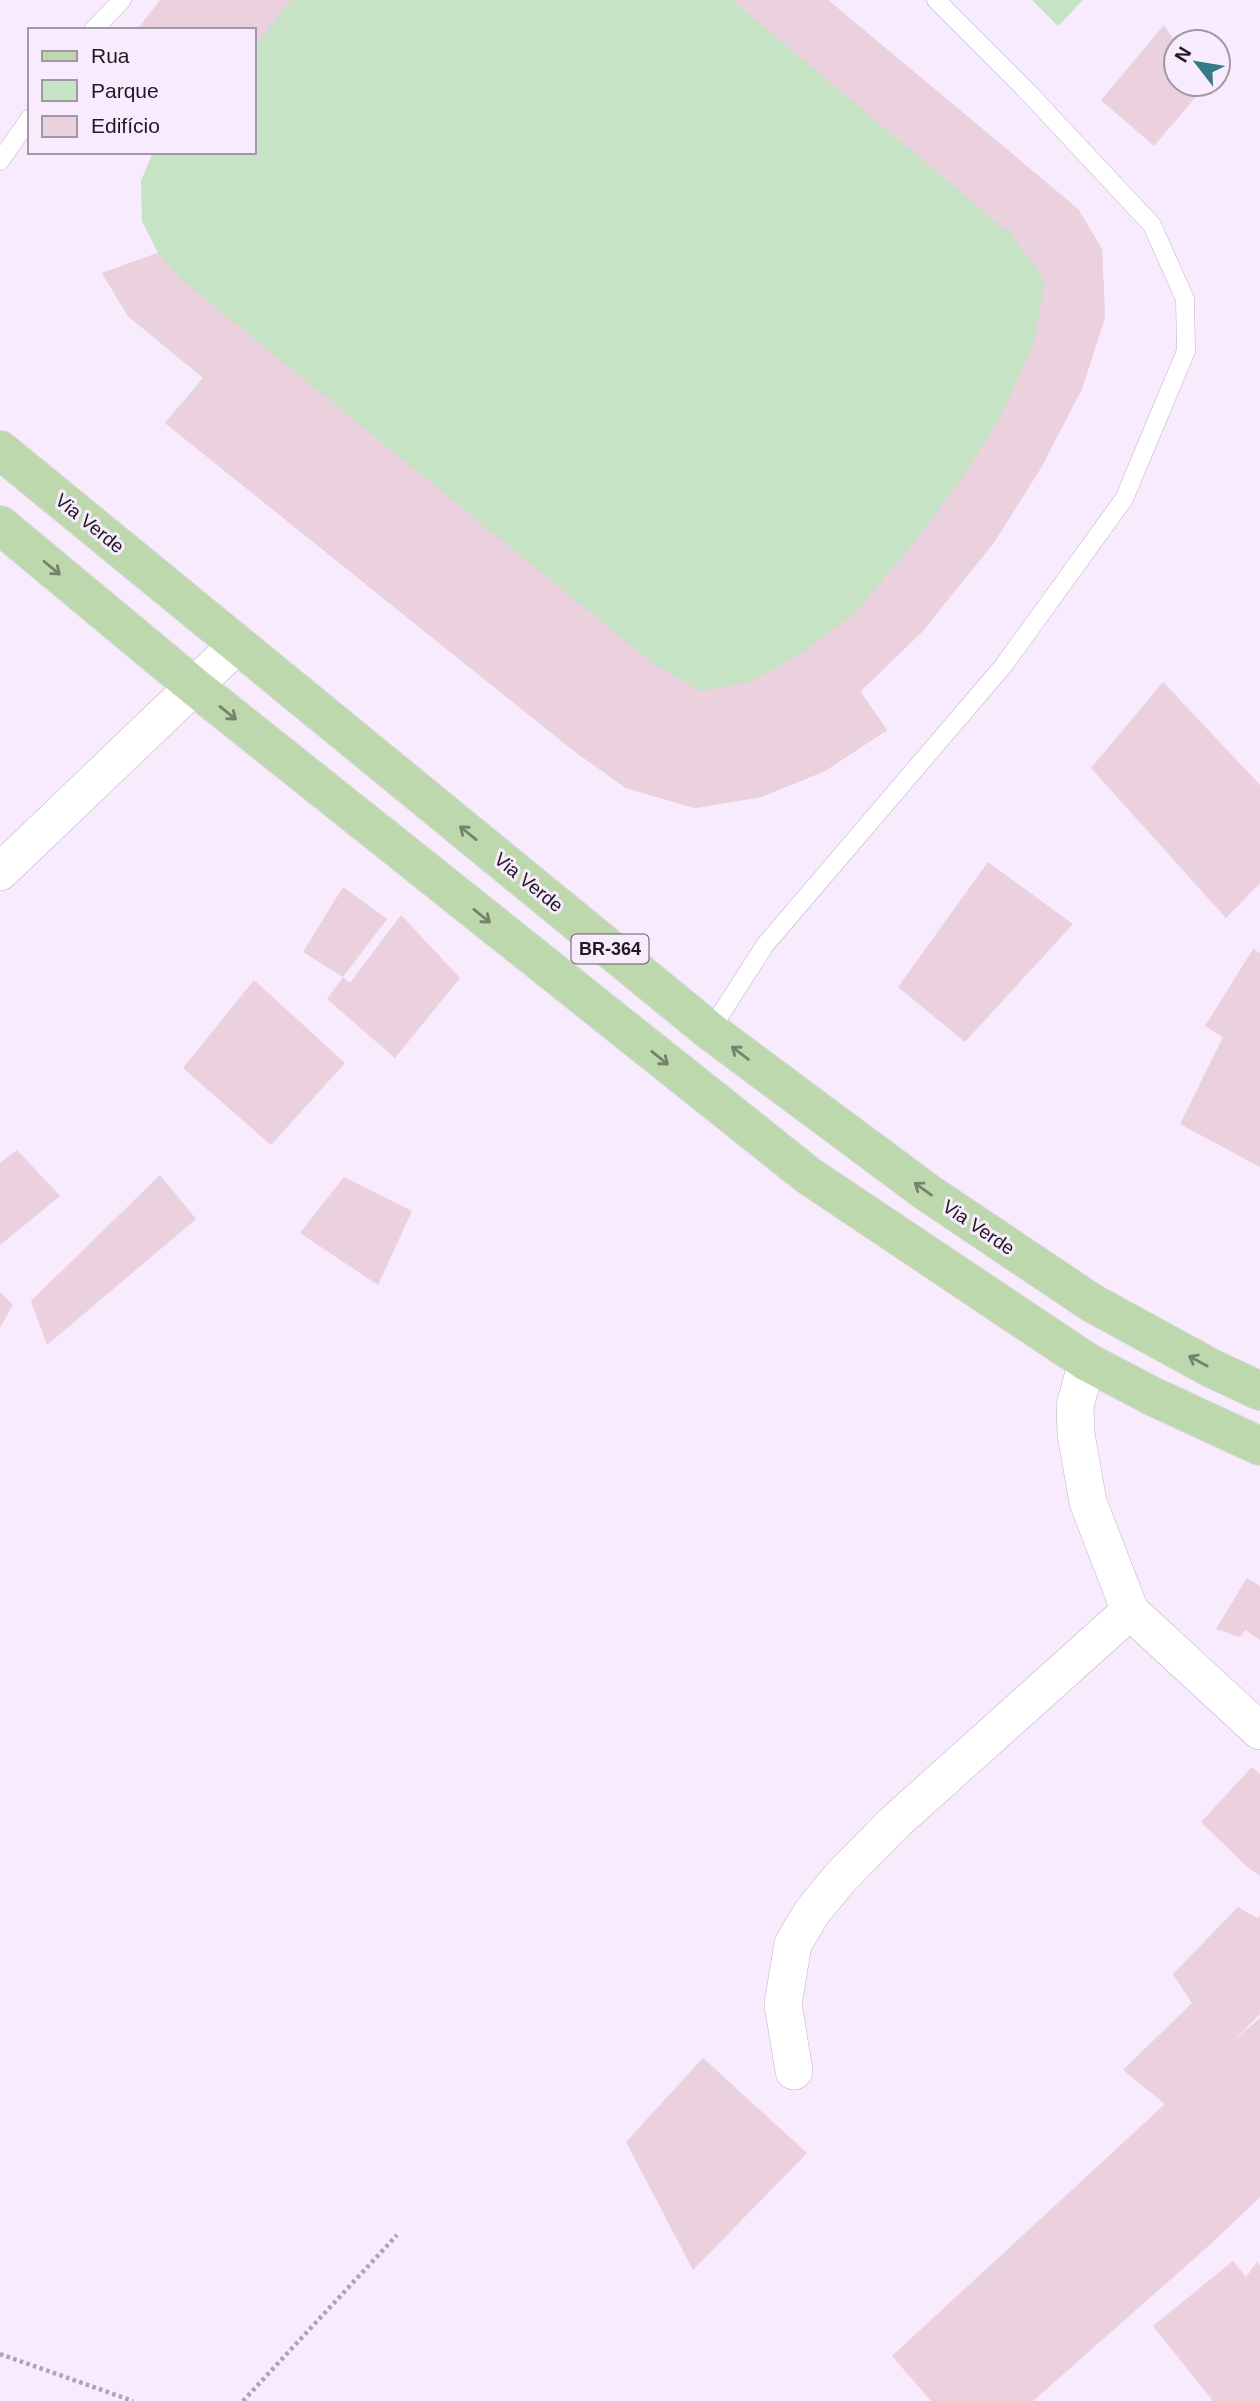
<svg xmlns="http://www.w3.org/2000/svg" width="1260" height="2401" font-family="Helvetica,sans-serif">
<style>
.green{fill:#c7e3c6}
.building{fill:#ebd0de}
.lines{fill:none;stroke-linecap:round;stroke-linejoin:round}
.service-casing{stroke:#bfb1c7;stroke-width:19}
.minor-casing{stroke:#bfb1c7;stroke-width:38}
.primary-casing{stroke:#dbdadb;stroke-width:40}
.path{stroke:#ada3b2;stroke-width:4.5;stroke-dasharray:3.5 3.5;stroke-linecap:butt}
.service{stroke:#fff;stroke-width:18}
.minor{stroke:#fff;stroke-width:37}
.primary{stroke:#bdd8ad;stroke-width:38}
.oneway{stroke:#76826e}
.labels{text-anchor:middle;stroke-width:6;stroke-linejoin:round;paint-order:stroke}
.shield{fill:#f7ebfd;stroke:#605863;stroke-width:2}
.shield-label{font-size:18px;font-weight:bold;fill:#1f1921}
.street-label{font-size:19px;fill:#1f1921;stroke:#f7ebfd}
</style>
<rect width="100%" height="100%" fill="#f7ebfd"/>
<g class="green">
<path d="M 160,0 L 828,0 L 1078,209 L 1102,249 L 1105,318 L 860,691 L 887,730 L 825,771 L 761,797 L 695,808 L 626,788 L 574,751 L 165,423 L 203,378 L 128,316 L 102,273 L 158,253 L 142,221 L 141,181 L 153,152 L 254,152 L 254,30 Z"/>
<path d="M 1032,0 L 1083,0 L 1058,26 Z"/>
</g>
<g class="building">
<path d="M 160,0 L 292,0 L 254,46 L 254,30 L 137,30 Z"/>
<path d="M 732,0 L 828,0 L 1078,209 L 1102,249 L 1105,318 L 1082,389 L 1041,468 L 993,544 L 922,632 L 860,692 L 887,730 L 825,771 L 761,797 L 695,808 L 626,788 L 574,751 L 165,423 L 204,378 L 128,316 L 102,273 L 158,253 L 182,280 L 655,665 L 701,691 L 750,682 L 802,653 L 855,613 L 912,545 L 963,477 L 1001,416 L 1034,343 L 1045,280 L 1012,235 Z"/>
<path d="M 1164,25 L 1176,43 L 1176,84 L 1204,84 L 1205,86 L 1154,146 L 1101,100 Z"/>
<path d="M 1163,682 L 1260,785 L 1260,883 L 1226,918 L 1091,768 Z"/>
<path d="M 988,862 L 1073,924 L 965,1042 L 898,987 Z"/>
<path d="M 343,887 L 387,919 L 343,977 L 350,983 L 401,915 L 460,978 L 395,1058 L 327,999 L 343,977 L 303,952 Z"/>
<path d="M 1253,949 L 1260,953 L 1260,1167 L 1180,1124 L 1223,1037 L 1205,1026 Z"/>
<path d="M 254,980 L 345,1063 L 271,1145 L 183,1068 Z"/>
<path d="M 17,1150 L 60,1196 L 0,1245 L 0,1163 Z"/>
<path d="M 160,1175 L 196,1219 L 47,1345 L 31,1301 Z"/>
<path d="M 344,1177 L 412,1211 L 378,1285 L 300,1233 Z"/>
<path d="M 0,1292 L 13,1305 L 0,1328 Z"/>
<path d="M 1247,1578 L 1260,1586 L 1260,1640 L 1245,1630 L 1240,1637 L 1216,1629 Z"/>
<path d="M 1252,1767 L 1260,1774 L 1260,1876 L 1246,1866 L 1201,1822 Z"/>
<path d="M 1238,1907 L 1257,1918 L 1260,1916 L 1260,2014 L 1232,2042 L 1260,2018 L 1260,2197 L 1213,2242 L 1033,2401 L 931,2401 L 892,2356 L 1165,2104 L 1123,2070 L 1192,2003 L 1173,1974 Z"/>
<path d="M 703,2058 L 807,2153 L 693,2270 L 626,2142 Z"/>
<path d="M 1233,2261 L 1246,2277 L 1257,2262 L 1260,2266 L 1260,2401 L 1213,2401 L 1153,2326 Z"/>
</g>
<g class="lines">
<g class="service-casing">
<g id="service">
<path d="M 93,30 L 122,0"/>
<path d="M 0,161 L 30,118"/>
<path d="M 710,1031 L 765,945 L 1004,665 L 1124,499 L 1186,351 L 1185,299 L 1152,225 L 1025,89 L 936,0"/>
</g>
</g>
<g class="minor-casing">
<g id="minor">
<path d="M 0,872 L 238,644"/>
<path d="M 1087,1362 L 1075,1406 L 1076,1434 L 1088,1502 L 1130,1611 L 1260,1731"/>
<path d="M 794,2071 L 783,2004 L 793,1944 L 812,1912 L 840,1878 L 894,1823 L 1130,1611"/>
</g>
</g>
<g class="primary-casing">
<g id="primary">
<path d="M 0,450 L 710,1031 L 928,1193 L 1092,1303 L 1211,1368 L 1260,1391"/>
<path d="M 0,525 L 195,687 L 809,1176 L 1087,1362 L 1154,1397 L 1260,1446"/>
</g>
</g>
<g class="path">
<path d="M 0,2354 L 133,2401"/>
<path d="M 243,2401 L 397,2235"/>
</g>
<use href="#service" class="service"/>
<use href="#minor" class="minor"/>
<use href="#primary" class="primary"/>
</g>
<defs><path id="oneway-shaft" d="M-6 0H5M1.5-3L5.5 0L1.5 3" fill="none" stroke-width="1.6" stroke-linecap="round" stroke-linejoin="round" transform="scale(1.75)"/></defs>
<g class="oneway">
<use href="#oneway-shaft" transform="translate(52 568) rotate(40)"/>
<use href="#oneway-shaft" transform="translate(228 713) rotate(39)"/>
<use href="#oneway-shaft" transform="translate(468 833) rotate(-141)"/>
<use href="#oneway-shaft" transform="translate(482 916) rotate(39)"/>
<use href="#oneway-shaft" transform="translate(740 1053) rotate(-143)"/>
<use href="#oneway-shaft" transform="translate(660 1058) rotate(39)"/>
<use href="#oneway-shaft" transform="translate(923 1189) rotate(-144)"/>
<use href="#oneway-shaft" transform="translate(1198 1361) rotate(-151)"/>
</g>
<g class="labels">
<rect class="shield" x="571.5" y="934.5" width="77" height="29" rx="5"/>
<g class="shield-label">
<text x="610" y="955">BR-364</text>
</g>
<g class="street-label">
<text transform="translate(90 523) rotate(39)" y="7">Via Verde</text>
<text transform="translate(529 882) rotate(39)" y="7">Via Verde</text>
<text transform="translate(979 1227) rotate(34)" y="7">Via Verde</text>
</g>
</g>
<rect x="28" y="28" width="228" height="126" fill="#f7ebfd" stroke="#a197a5" stroke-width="2"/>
<rect x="42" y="51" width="35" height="10" fill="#bdd8ad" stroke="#a197a5" stroke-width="2"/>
<text x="91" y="63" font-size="21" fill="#1f1921">Rua</text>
<rect x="42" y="80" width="35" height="21" fill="#c7e3c6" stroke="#a197a5" stroke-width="2"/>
<text x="91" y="98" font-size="21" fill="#1f1921">Parque</text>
<rect x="42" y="116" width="35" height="21" fill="#ebd0de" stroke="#a197a5" stroke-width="2"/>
<text x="91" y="133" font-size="21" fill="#1f1921">Edifício</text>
<g transform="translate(1197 63) rotate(301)"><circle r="33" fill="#f7ebfd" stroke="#a197a5" stroke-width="2"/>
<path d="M0-5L12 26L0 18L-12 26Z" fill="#357c86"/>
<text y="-10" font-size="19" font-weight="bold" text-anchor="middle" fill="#1f1921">N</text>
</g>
</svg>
